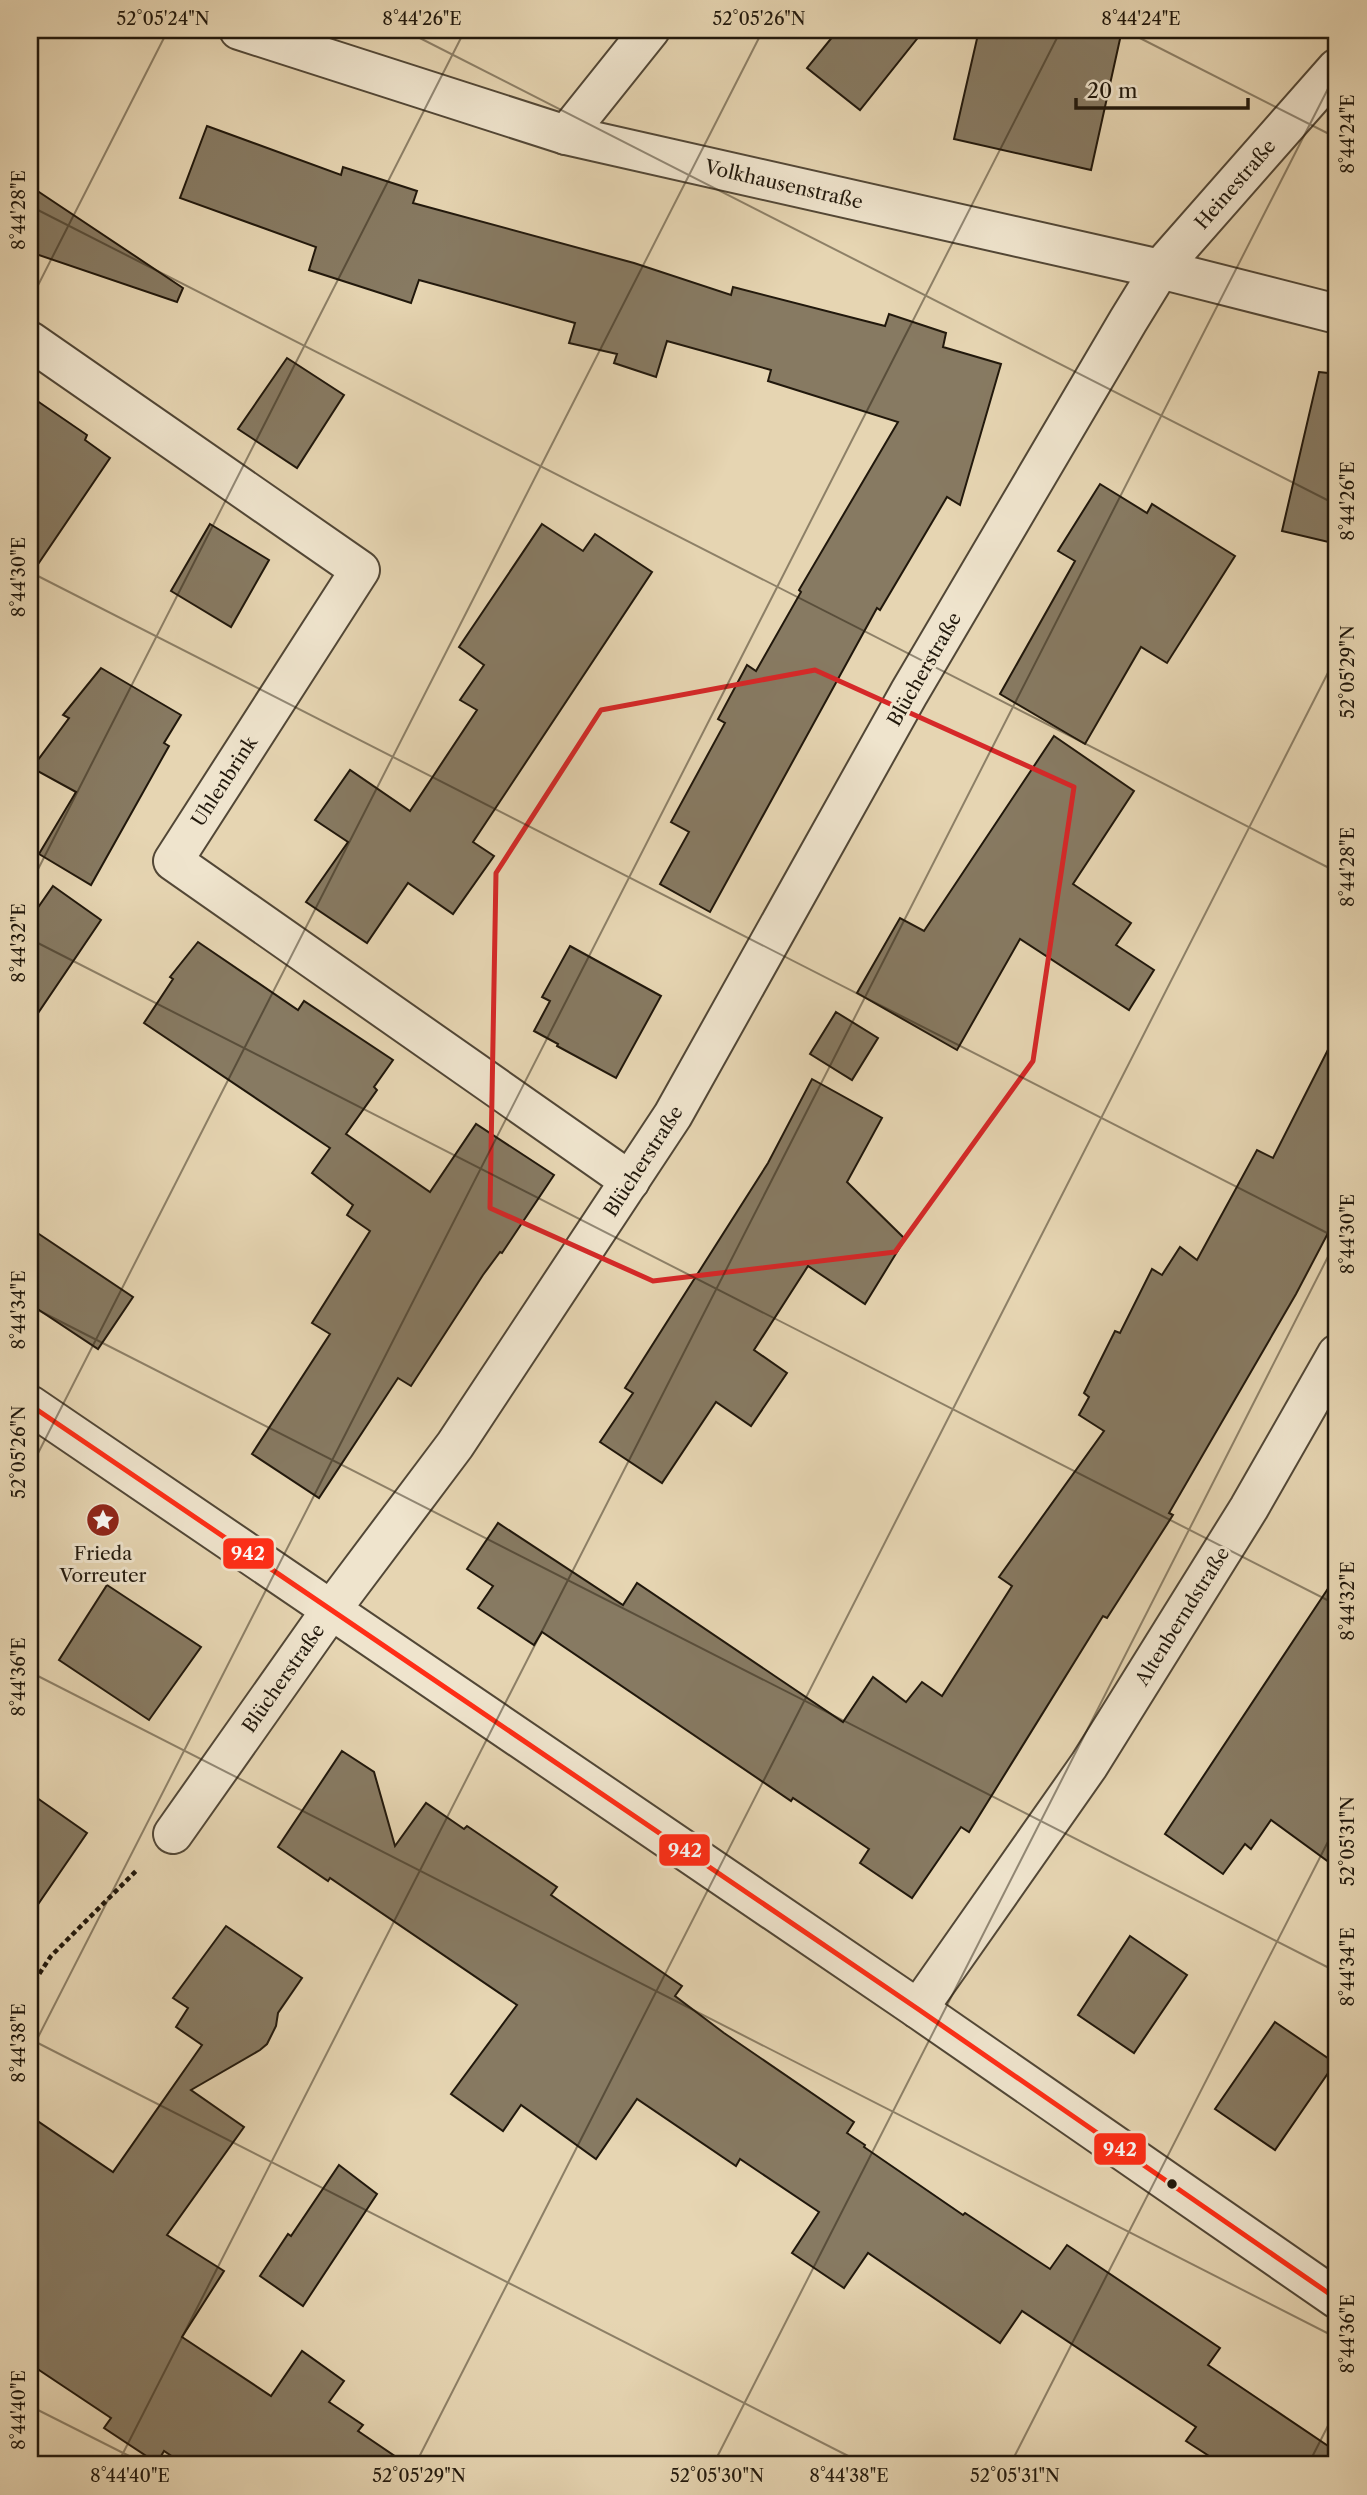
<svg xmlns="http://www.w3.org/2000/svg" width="1367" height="2495" font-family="'Libre Caslon Text',serif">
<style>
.building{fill:#877a62;stroke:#21180c;stroke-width:2}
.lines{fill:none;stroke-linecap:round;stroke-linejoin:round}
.minor-casing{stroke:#524736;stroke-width:42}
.path{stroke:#21180c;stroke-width:4.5;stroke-dasharray:5 3.5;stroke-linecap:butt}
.minor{stroke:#efe4cd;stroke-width:38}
.bus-1-casing{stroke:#efe4cd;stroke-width:10}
.bus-1{stroke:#ff2e17;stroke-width:5}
.marked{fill:none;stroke:#d62828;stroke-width:5;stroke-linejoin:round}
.ticks{fill:none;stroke:#21180c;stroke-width:2;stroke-opacity:0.45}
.bus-dot{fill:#21180c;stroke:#efe4cd;stroke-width:2.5}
.labels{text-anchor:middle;stroke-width:6;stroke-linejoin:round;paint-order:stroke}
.street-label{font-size:19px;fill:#21180c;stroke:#efe4cd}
.poi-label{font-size:19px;fill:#21180c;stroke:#efe4cd}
.line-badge{stroke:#efe4cd;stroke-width:2.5}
.badge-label{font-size:19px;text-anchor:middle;font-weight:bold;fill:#fff}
.neatline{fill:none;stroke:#21180c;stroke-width:2.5}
.ticks-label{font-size:18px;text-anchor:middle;fill:#21180c}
</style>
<rect width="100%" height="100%" fill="#e6d5b2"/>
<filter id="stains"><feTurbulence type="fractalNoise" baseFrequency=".00286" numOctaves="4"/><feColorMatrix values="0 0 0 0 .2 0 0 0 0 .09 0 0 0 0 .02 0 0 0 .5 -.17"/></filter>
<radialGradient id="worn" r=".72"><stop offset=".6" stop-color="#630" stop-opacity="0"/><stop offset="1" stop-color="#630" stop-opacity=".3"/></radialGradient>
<g class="building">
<path d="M 838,30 L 924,30 L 860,110 L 807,68 Z"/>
<path d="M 979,30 L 1122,30 L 1091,170 L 954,139 Z"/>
<path d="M 207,126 L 341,175 L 343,167 L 417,191 L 413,203 L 634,263 L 731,295 L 733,287 L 885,326 L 889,314 L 946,333 L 943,347 L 1001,364 L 960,505 L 947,497 L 880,610 L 877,608 L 710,912 L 660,884 L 689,832 L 671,822 L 725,723 L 718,719 L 747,665 L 756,671 L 801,592 L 799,590 L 898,422 L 768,381 L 771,370 L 667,341 L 656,377 L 614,363 L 617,354 L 569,343 L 575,323 L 419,280 L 411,303 L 309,270 L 316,247 L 180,198 Z"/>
<path d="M 30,186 L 183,288 L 177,302 L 30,252 Z"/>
<path d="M 287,358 L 344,395 L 297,468 L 238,429 Z"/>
<path d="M 1319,372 L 1337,374 L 1337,544 L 1282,531 Z"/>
<path d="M 30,396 L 87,435 L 85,440 L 110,458 L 30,576 Z"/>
<path d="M 1100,484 L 1147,513 L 1152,504 L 1235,556 L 1167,663 L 1141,647 L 1085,744 L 1000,694 L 1075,561 L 1058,551 Z"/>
<path d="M 210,524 L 269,560 L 231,627 L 171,591 Z"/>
<path d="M 542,524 L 583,551 L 595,534 L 652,572 L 473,842 L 494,856 L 453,914 L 408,883 L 367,943 L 306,902 L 348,842 L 315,820 L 350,770 L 410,811 L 477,710 L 460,700 L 484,665 L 459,647 Z"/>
<path d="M 101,668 L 181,715 L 164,743 L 169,746 L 91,885 L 39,854 L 76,792 L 32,768 L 69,718 L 63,715 Z"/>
<path d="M 1054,736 L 1134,791 L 1073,884 L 1131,923 L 1116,945 L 1154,970 L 1129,1010 L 1020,939 L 957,1050 L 857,993 L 900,918 L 924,931 Z"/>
<path d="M 53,886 L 101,920 L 30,1025 L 30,919 Z"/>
<path d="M 198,942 L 298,1010 L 304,1001 L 393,1060 L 374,1087 L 377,1090 L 346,1134 L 430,1192 L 476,1124 L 554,1175 L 502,1253 L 500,1252 L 483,1275 L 411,1386 L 398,1378 L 319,1498 L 252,1454 L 330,1334 L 312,1323 L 370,1231 L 347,1215 L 353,1205 L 312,1173 L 330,1148 L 144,1023 L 173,979 L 170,977 Z"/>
<path d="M 570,946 L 661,996 L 616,1078 L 557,1046 L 558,1044 L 534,1031 L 550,1001 L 542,997 Z"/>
<path d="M 836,1012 L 878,1038 L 852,1080 L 810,1054 Z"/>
<path d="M 1337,1032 L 1337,1216 L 1296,1294 L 1169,1513 L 1173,1515 L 1107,1618 L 1103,1616 L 969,1832 L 961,1827 L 912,1898 L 860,1863 L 869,1849 L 793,1798 L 791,1801 L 542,1632 L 534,1645 L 478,1608 L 493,1586 L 467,1569 L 498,1523 L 623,1605 L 637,1583 L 843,1722 L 873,1677 L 906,1702 L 922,1682 L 942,1696 L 1012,1586 L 999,1577 L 1104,1431 L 1079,1415 L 1089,1397 L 1084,1393 L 1115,1331 L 1120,1333 L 1152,1269 L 1162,1275 L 1180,1247 L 1197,1260 L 1257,1150 L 1273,1158 Z"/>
<path d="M 812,1079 L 882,1118 L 847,1182 L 905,1239 L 865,1304 L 808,1266 L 754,1350 L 787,1373 L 751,1426 L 716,1402 L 662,1483 L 600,1442 L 633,1393 L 625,1388 L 768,1163 Z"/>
<path d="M 30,1228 L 133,1297 L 98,1349 L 30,1304 Z"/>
<path d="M 1337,1575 L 1337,1868 L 1271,1820 L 1251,1849 L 1245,1844 L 1223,1874 L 1165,1834 Z"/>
<path d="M 107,1585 L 201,1647 L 149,1720 L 59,1660 Z"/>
<path d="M 342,1751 L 374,1772 L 395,1846 L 426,1803 L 464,1829 L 467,1826 L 557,1887 L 551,1895 L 682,1986 L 675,1996 L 724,2033 L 854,2122 L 847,2133 L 865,2145 L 864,2147 L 963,2215 L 965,2213 L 1050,2269 L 1067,2245 L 1220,2348 L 1208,2365 L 1337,2452 L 1337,2465 L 1223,2465 L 1186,2441 L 1196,2427 L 1022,2311 L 1000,2343 L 868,2253 L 844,2288 L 792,2253 L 819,2212 L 740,2159 L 736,2166 L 637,2099 L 596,2159 L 521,2105 L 503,2131 L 451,2094 L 517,2005 L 330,1878 L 328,1881 L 278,1847 Z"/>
<path d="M 30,1793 L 87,1833 L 30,1916 Z"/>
<path d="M 226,1926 L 302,1978 L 278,2013 L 276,2026 L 267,2044 L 260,2050 L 191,2090 L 244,2127 L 167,2235 L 224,2271 L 182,2337 L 271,2396 L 302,2351 L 344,2381 L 329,2402 L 363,2425 L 358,2431 L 408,2465 L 185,2465 L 164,2451 L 157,2463 L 104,2428 L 111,2418 L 30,2364 L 30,2116 L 113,2172 L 202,2045 L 176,2027 L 188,2008 L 173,1998 Z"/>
<path d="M 1130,1936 L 1187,1975 L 1134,2053 L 1078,2015 Z"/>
<path d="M 1275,2022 L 1335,2063 L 1275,2150 L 1215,2109 Z"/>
<path d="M 339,2165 L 377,2194 L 303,2306 L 260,2276 L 288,2234 L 291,2236 Z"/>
</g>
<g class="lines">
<g class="minor-casing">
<g id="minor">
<path d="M 239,30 L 566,135 L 1160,269 L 1337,314"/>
<path d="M 566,135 L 650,30"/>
<path d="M 30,341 L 360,570 L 173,861 L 630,1181"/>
<path d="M 30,1405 L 918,2009 L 1337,2299"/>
<path d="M 173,1834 L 331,1610 L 455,1445 L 673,1115 L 909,693 L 1128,321 L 1160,269 L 1337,68"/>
<path d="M 918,2009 L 1089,1765 L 1249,1508 L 1337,1354"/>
</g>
</g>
<path class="path" d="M 30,1988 L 51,1956 L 137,1870"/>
<use href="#minor" class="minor"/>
<g class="bus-1-casing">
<path id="bus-1" d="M 30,1405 L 918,2009 L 1337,2299"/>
</g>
<use href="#bus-1" class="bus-1"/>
</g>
<path class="marked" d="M 815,670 L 1074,787 L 1033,1061 L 895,1252 L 653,1281 L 490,1208 L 496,873 L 601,710 Z"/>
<path class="ticks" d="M 404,30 L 1337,505M 1124,30 L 1337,138M 30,206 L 1337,872M 30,301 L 168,30M 30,572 L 1337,1238M 30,885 L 465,30M 30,939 L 1337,1605M 30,1306 L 1337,1972M 30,1469 L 763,30M 30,1672 L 1337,2338M 30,2039 L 866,2465M 30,2053 L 1061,30M 30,2406 L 147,2465M 117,2465 L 1337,71M 415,2465 L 1337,655M 713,2465 L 1337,1239M 1010,2465 L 1337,1824M 1308,2465 L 1337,2408"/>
<defs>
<g id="sight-disc" transform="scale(1.75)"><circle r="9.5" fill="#8f2418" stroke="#efe4cd"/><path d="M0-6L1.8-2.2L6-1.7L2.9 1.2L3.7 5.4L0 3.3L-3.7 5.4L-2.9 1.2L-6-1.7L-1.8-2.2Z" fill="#fff"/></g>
</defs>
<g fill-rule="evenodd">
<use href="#sight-disc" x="103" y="1520"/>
</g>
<circle class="bus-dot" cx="1172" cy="2184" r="6"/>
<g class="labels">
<g class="street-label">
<text transform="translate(784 184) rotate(13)" y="7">Volkhausenstraße</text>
<text transform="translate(1235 184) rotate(-49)" y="7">Heinestraße</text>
<text transform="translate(924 669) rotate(-60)" y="7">Blücherstraße</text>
<text transform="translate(224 781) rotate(-57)" y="7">Uhlenbrink</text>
<text transform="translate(643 1161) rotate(-57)" y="7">Blücherstraße</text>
<text transform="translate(1182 1616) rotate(-58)" y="7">Altenberndstraße</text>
<text transform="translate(283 1678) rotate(-55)" y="7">Blücherstraße</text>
</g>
<g class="poi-label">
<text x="103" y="1560">Frieda<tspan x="103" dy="22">Vorreuter</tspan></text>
</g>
</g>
<g class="line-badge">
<rect x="222" y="1537" width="53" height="33" rx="7" fill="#ff2e17"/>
<rect x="658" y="1833" width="53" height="34" rx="7" fill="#ff2e17"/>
<rect x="1093" y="2132" width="54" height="34" rx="7" fill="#ff2e17"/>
</g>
<g class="badge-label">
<text x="248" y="1560">942</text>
<text x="685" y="1857">942</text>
<text x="1120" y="2156">942</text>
</g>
<rect width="1367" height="2495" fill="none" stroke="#e6d5b2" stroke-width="77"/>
<path d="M1076 98v10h172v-10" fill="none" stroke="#21180c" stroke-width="3.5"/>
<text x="1087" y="98" font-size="21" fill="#21180c" stroke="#efe4cd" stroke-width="5" paint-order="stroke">20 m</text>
<rect x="38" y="38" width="1290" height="2418" class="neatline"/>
<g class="ticks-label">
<text x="163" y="25">52°05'24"N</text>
<text x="422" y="25">8°44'26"E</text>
<text x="759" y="25">52°05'26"N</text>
<text x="1141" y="25">8°44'24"E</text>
<text transform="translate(1348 134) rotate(-90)" y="6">8°44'24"E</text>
<text transform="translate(19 210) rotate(-90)" y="6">8°44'28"E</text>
<text transform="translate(1348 501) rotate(-90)" y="6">8°44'26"E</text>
<text transform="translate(19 577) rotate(-90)" y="6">8°44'30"E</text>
<text transform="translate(1348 672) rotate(-90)" y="6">52°05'29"N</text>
<text transform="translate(1348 867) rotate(-90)" y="6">8°44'28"E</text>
<text transform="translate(19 943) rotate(-90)" y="6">8°44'32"E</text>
<text transform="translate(1348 1234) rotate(-90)" y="6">8°44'30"E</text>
<text transform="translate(19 1310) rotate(-90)" y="6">8°44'34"E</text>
<text transform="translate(19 1452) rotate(-90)" y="6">52°05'26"N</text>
<text transform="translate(1348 1601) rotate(-90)" y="6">8°44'32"E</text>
<text transform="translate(19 1677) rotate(-90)" y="6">8°44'36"E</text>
<text transform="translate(1348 1841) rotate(-90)" y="6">52°05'31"N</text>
<text transform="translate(1348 1967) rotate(-90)" y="6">8°44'34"E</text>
<text transform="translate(19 2043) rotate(-90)" y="6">8°44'38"E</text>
<text transform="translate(1348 2334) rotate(-90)" y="6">8°44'36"E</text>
<text transform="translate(19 2410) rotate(-90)" y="6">8°44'40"E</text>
<text x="130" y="2482">8°44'40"E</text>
<text x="419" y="2482">52°05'29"N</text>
<text x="717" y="2482">52°05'30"N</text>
<text x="849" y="2482">8°44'38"E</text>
<text x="1015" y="2482">52°05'31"N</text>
</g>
<rect width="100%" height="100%" filter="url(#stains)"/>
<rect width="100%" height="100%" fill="url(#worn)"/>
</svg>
